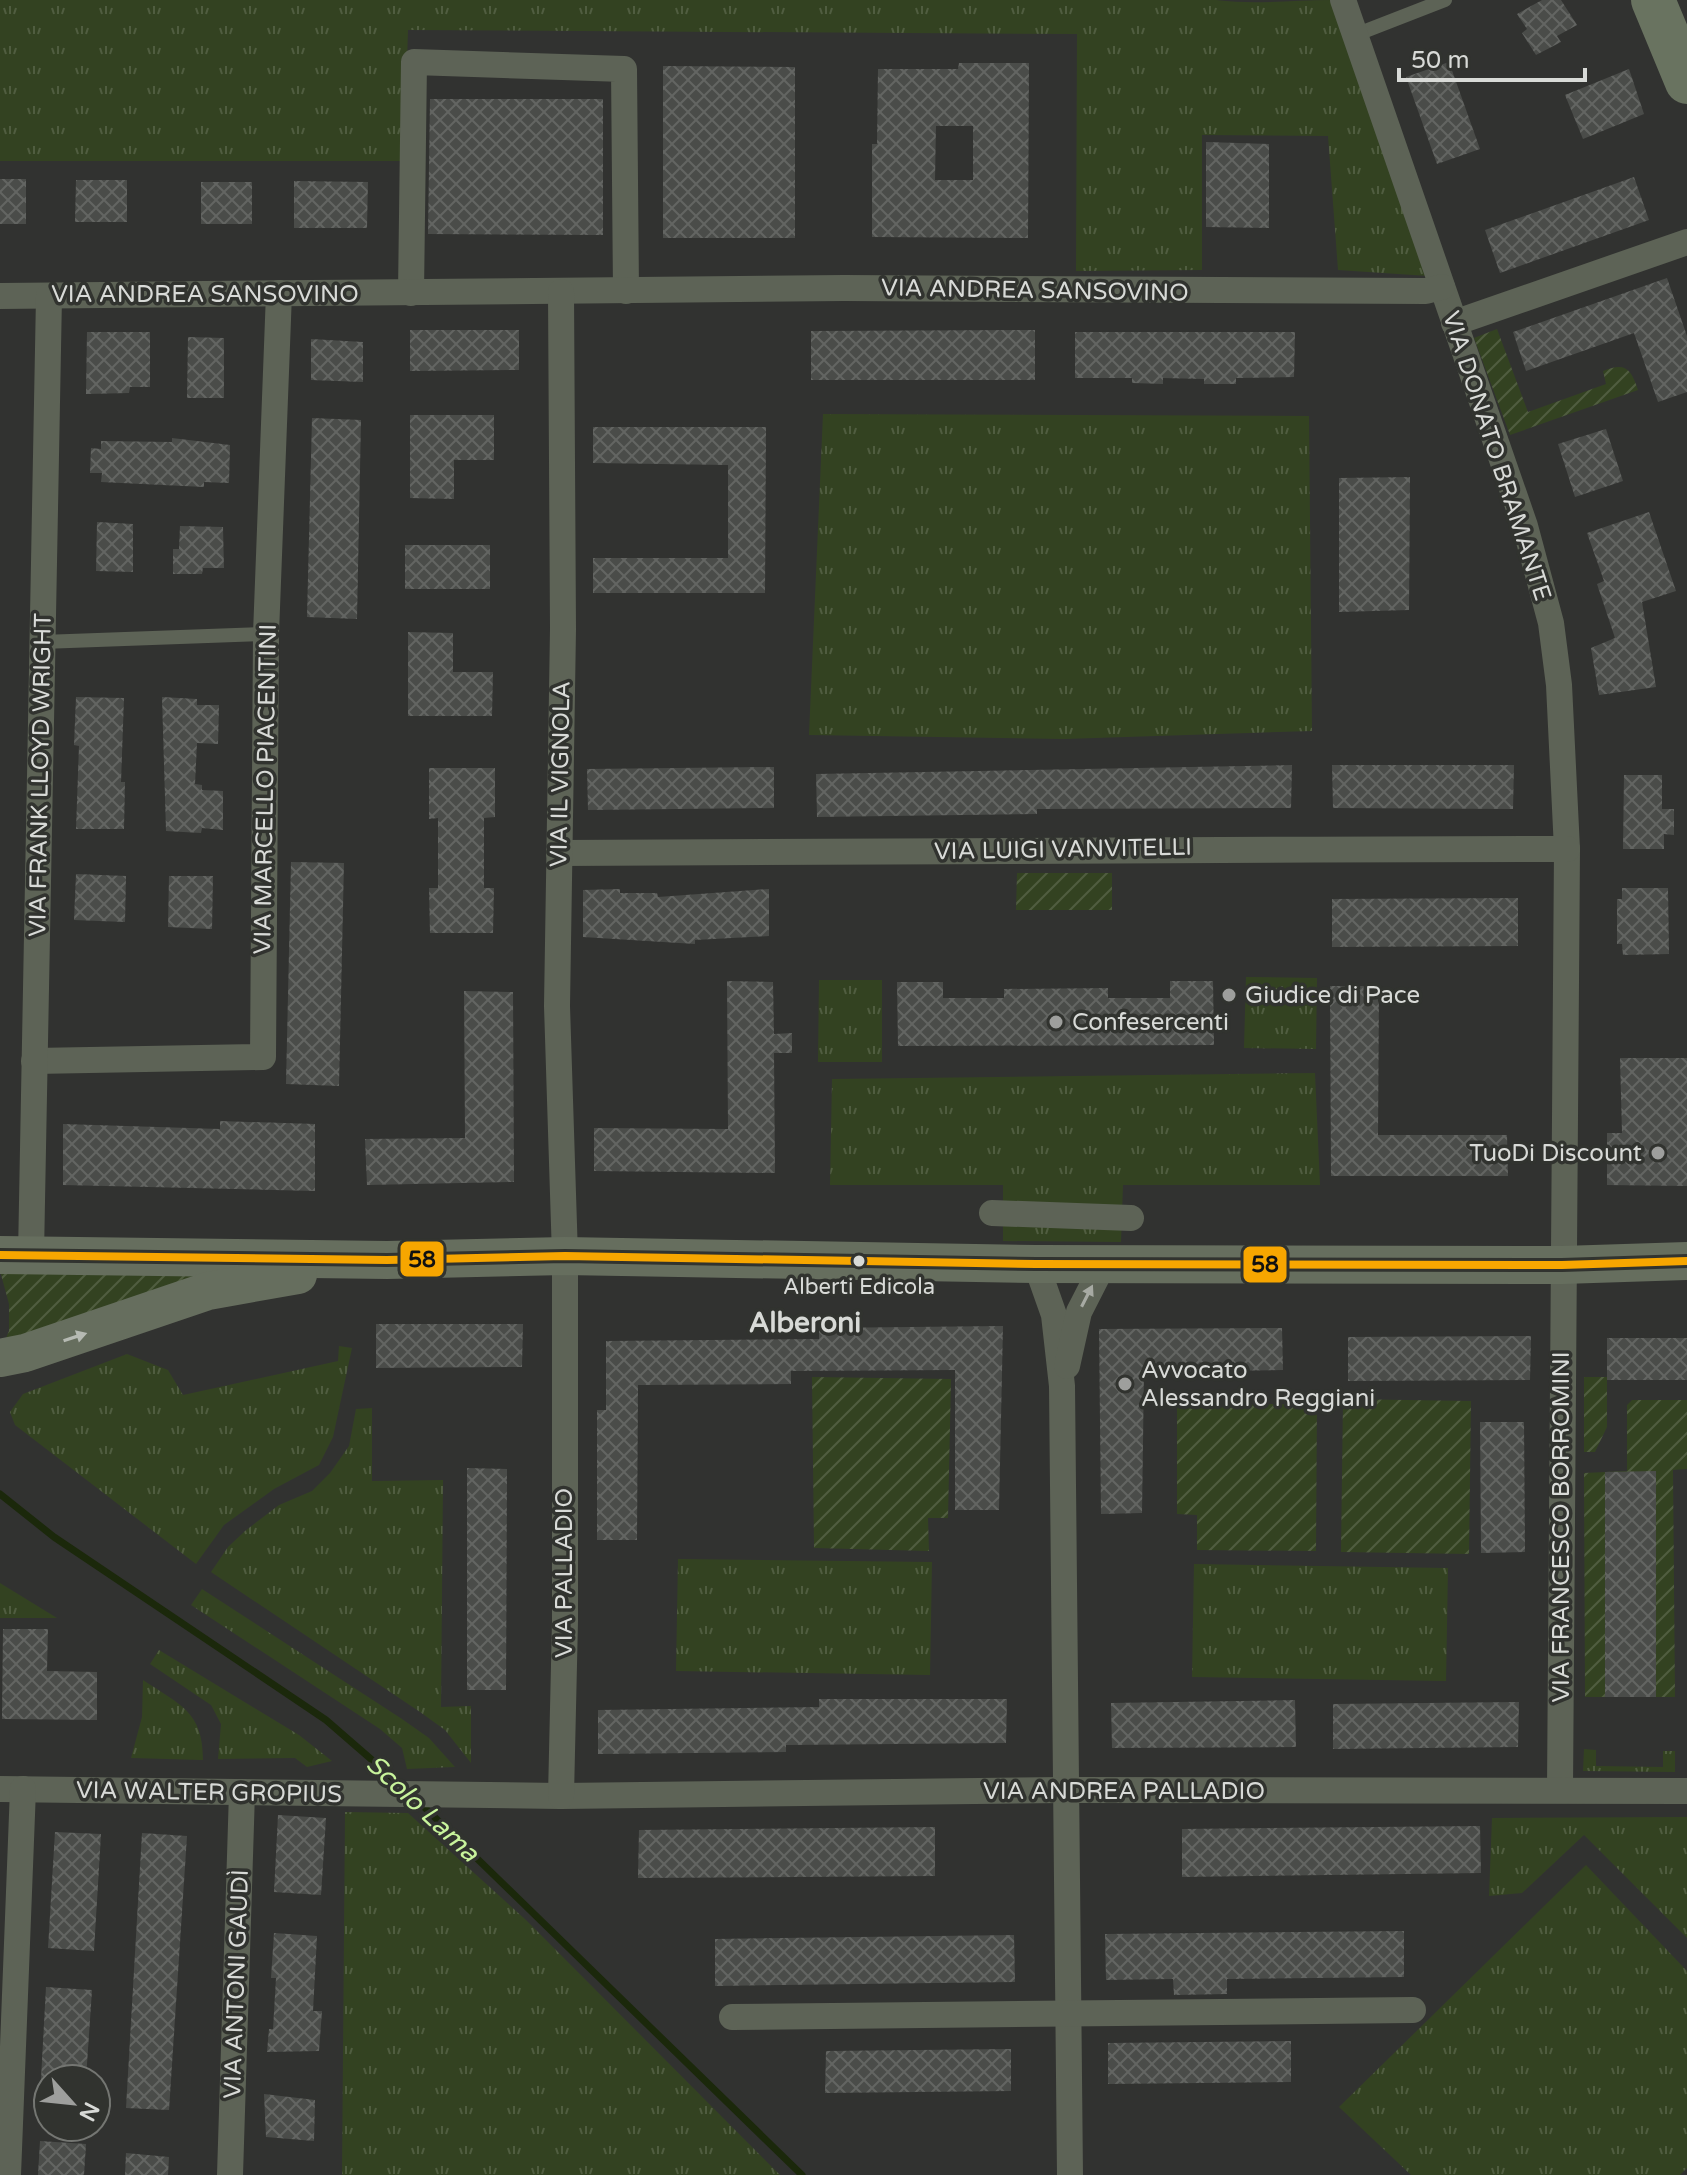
<svg xmlns="http://www.w3.org/2000/svg" width="1687" height="2175" font-family="'Varela Round',sans-serif">
<style>
.grass{fill:url(#grass-tufts)}
.garden{fill:url(#garden-furrows)}
.lines{fill:none;stroke-linecap:round;stroke-linejoin:round}
.stream{stroke:#1b280b;stroke-width:7}
.building{fill:url(#building-cross-hatch);fill-rule:evenodd}
.lane{stroke:#5d6356;stroke-width:14}
.street{stroke:#5d6356;stroke-width:26}
.secondary{stroke:#666e5e;stroke-width:38}
.highway{stroke:#697360;stroke-width:44}
.bus-1-casing{stroke:#31332f;stroke-width:14}
.bus-1{stroke:#f7a600;stroke-width:8}
.oneway{fill:#a7aaa3}
.oneway2{fill:#b6bab3}
.poi-dot{fill:#9e9f9d;stroke:#31332f;stroke-width:3}
.bus-dot{fill:#d8dad7;stroke:#31332f;stroke-width:3}
.labels{text-anchor:middle;stroke-width:7;stroke-linejoin:round;paint-order:stroke}
.bus-label{font-size:22px;fill:#d8dad7;stroke:#31332f}
.street-label{font-size:24px;fill:#d8dad7;stroke:#31332f}
.poi-label{font-size:24px;fill:#d8dad7;stroke:#31332f;text-anchor:start}
.water-label{font-size:26px;font-style:italic;fill:#c8f49c;stroke:#31332f}
.quarter-label{font-size:28px;font-weight:bold;fill:#d8dad7;stroke:#31332f}
.line-badge{stroke:#31332f;stroke-width:3}
.pale-badge-label{font-size:22px;text-anchor:middle;font-weight:bold;fill:#111}
</style>
<defs>
<pattern id="grass-tufts" width="24" height="20" patternUnits="userSpaceOnUse" patternTransform="scale(2)"><rect width="24" height="20" fill="#334221"/><path d="M3 7l-1-3M5 7V3M7 7l1-3M15 17l-1-3M17 17v-4M19 17l1-3" fill="none" stroke="#505d40"/></pattern>
<pattern id="garden-furrows" width="10" height="10" patternUnits="userSpaceOnUse" patternTransform="scale(2)"><rect width="10" height="10" fill="#334221"/><path d="M-1 1l2-2M0 10L10 0M9 11l2-2" fill="none" stroke="#505d40"/></pattern>
<pattern id="building-cross-hatch" width="8" height="8" patternUnits="userSpaceOnUse" patternTransform="scale(2)"><rect width="8" height="8" fill="#4a4c49"/><path d="M0 0l8 8M0 8l8-8" fill="none" stroke="#636562"/></pattern>
</defs>
<rect width="100%" height="100%" fill="#313230"/>
<g class="grass">
<path d="M 0,0 L 1216,0 C 1256,5 1290,0 1330,0 L 1428,276 L 1338,270 L 1328,136 L 1202,135 L 1202,270 L 1076,271 L 1077,34 L 408,30 L 404,161 L 0,161 Z"/>
<path d="M 823,414 L 1309,416 L 1312,731 L 1064,739 L 809,735 Z"/>
<path d="M 1246,977 L 1317,978 L 1316,1049 L 1244,1048 Z"/>
<path d="M 819,980 L 882,980 L 882,1062 L 818,1062 Z"/>
<path d="M 1315,1073 L 1320,1185 L 1123,1185 L 1121,1242 L 1003,1241 L 1003,1185 L 830,1185 L 832,1079 Z"/>
<path d="M 339,1346 L 352,1348 L 333,1437 L 319,1465 L 274,1489 L 224,1525 L 196,1564 L 15,1425 L 10,1412 L 23,1394 L 127,1354 L 168,1370 L 183,1395 L 338,1361 Z"/>
<path d="M 372,1408 L 372,1481 L 443,1480 L 441,1707 L 471,1706 L 471,1763 L 445,1730 L 420,1712 L 211,1572 L 228,1547 L 245,1531 L 279,1505 L 312,1491 L 330,1473 L 349,1446 L 356,1409 Z"/>
<path d="M 678,1559 L 932,1562 L 930,1675 L 676,1671 Z"/>
<path d="M 1194,1564 L 1448,1568 L 1446,1681 L 1192,1677 Z"/>
<path d="M 0,1583 L 57,1618 L 0,1618 Z"/>
<path d="M 202,1589 L 402,1719 L 429,1738 L 455,1767 L 407,1769 L 402,1748 L 380,1729 L 191,1605 Z"/>
<path d="M 159,1650 L 299,1735 L 332,1761 L 307,1767 L 295,1758 L 218,1759 L 221,1724 L 211,1705 L 150,1664 Z"/>
<path d="M 143,1680 C 180,1705 203,1711 203,1760 L 131,1758 L 142,1717 Z"/>
<path d="M 1584,1749 L 1596,1750 L 1596,1766 L 1663,1767 L 1663,1751 L 1675,1751 L 1675,1772 L 1583,1771 Z"/>
<path d="M 345,1812 L 408,1813 L 526,1920 L 780,2175 L 342,2175 Z"/>
<path d="M 1687,1817 L 1687,1938 L 1584,1835 L 1522,1893 L 1489,1896 L 1492,1818 Z"/>
<path d="M 1586,1865 L 1687,1971 L 1687,2168 L 1680,2175 L 1411,2175 L 1339,2107 Z"/>
</g>
<g class="garden">
<path d="M 1497,329 L 1528,412 L 1606,384 L 1603,371 C 1625,362 1631,368 1638,390 L 1510,435 L 1474,338 Z"/>
<path d="M 1017,873 L 1112,873 L 1112,910 L 1016,910 Z"/>
<path d="M 0,1271 L 203,1273 L 0,1352 L 9,1331 L 9,1304 Z"/>
<path d="M 812,1377 L 951,1379 L 948,1518 L 928,1518 L 929,1551 L 814,1548 Z"/>
<path d="M 1584,1377 L 1607,1377 L 1607,1427 L 1595,1452 L 1584,1452 Z"/>
<path d="M 1343,1399 L 1471,1401 L 1469,1554 L 1341,1552 Z"/>
<path d="M 1632,1400 L 1687,1400 L 1687,1469 L 1673,1470 L 1675,1697 L 1585,1697 L 1584,1473 L 1627,1471 L 1627,1405 Z"/>
<path d="M 1177,1404 L 1317,1404 L 1316,1551 L 1197,1550 L 1197,1515 L 1177,1514 Z"/>
</g>
<g class="lines">
<g class="stream">
<path d="M 0,1494 L 54,1537 L 326,1720 L 402,1786"/>
<path d="M 420,1803 L 802,2175"/>
</g>
</g>
<g class="building">
<path d="M 1542,0 L 1561,0 L 1577,25 L 1557,36 L 1561,42 L 1536,55 L 1522,33 L 1527,29 L 1517,14 Z"/>
<path d="M 1449,62 L 1480,149 L 1437,164 L 1406,77 Z"/>
<path d="M 959,63 L 1029,63 L 1028,238 L 872,237 L 872,144 L 877,144 L 878,69 L 958,69 ZM 936,126 L 973,126 L 973,180 L 935,180 Z"/>
<path d="M 663,66 L 795,67 L 795,238 L 663,238 Z"/>
<path d="M 1629,69 L 1644,114 L 1583,139 L 1565,95 Z"/>
<path d="M 430,99 L 603,99 L 603,235 L 428,234 Z"/>
<path d="M 1206,142 L 1269,144 L 1269,228 L 1206,227 Z"/>
<path d="M 1634,177 L 1649,220 L 1500,273 L 1485,230 Z"/>
<rect x="0" y="179" width="26" height="45"/>
<path d="M 76,180 L 127,180 L 127,222 L 75,222 Z"/>
<path d="M 294,181 L 368,182 L 367,228 L 294,228 Z"/>
<rect x="201" y="182" width="51" height="42"/>
<path d="M 1667,278 L 1687,336 L 1687,392 L 1658,402 L 1634,333 L 1526,371 L 1513,332 Z"/>
<path d="M 410,330 L 519,330 L 519,370 L 410,371 Z"/>
<path d="M 1035,330 L 1035,380 L 811,380 L 811,331 Z"/>
<path d="M 87,332 L 150,332 L 150,387 L 130,387 L 129,393 L 86,394 Z"/>
<path d="M 1075,332 L 1295,332 L 1294,377 L 1236,378 L 1236,384 L 1204,384 L 1204,379 L 1163,378 L 1163,384 L 1132,383 L 1132,378 L 1075,378 Z"/>
<path d="M 188,337 L 224,338 L 224,398 L 187,398 Z"/>
<path d="M 311,339 L 363,342 L 363,382 L 311,380 Z"/>
<path d="M 410,415 L 494,415 L 494,460 L 454,460 L 454,499 L 410,498 Z"/>
<path d="M 312,418 L 361,420 L 357,619 L 307,617 Z"/>
<path d="M 593,427 L 766,427 L 765,593 L 593,593 L 593,558 L 728,558 L 728,465 L 593,463 Z"/>
<path d="M 1606,429 L 1623,481 L 1575,497 L 1558,444 Z"/>
<path d="M 172,438 L 230,445 L 229,483 L 204,482 L 204,487 L 101,482 L 102,473 L 90,473 L 91,448 L 101,449 L 101,441 L 172,442 Z"/>
<path d="M 1410,477 L 1409,610 L 1339,612 L 1339,478 Z"/>
<path d="M 1649,512 L 1676,591 L 1642,602 L 1656,687 L 1599,695 L 1591,648 L 1615,638 L 1597,584 L 1604,581 L 1587,533 Z"/>
<path d="M 97,522 L 133,524 L 133,572 L 96,571 Z"/>
<path d="M 180,526 L 223,527 L 224,568 L 203,568 L 202,574 L 173,574 L 173,549 L 179,549 Z"/>
<rect x="405" y="545" width="85" height="44"/>
<path d="M 408,632 L 453,633 L 453,672 L 493,672 L 492,716 L 408,716 Z"/>
<path d="M 76,697 L 124,698 L 121,782 L 125,782 L 124,829 L 76,829 L 79,746 L 74,745 Z"/>
<path d="M 162,697 L 197,699 L 197,705 L 219,705 L 218,744 L 197,743 L 195,784 L 202,785 L 202,790 L 223,791 L 223,830 L 202,828 L 201,833 L 166,831 Z"/>
<path d="M 1292,765 L 1291,808 L 1037,809 L 1037,814 L 817,817 L 816,774 Z"/>
<path d="M 1332,765 L 1514,765 L 1513,809 L 1333,808 Z"/>
<path d="M 774,767 L 774,808 L 588,810 L 587,769 Z"/>
<path d="M 429,768 L 495,768 L 495,817 L 484,818 L 484,888 L 494,888 L 493,933 L 430,933 L 429,888 L 438,888 L 438,818 L 429,819 Z"/>
<path d="M 1624,775 L 1662,775 L 1662,809 L 1674,809 L 1674,835 L 1664,834 L 1664,849 L 1623,849 Z"/>
<path d="M 291,862 L 344,863 L 339,1086 L 286,1084 Z"/>
<path d="M 76,874 L 126,876 L 125,922 L 74,920 Z"/>
<path d="M 169,876 L 213,876 L 212,929 L 168,927 Z"/>
<path d="M 1622,888 L 1668,888 L 1669,954 L 1623,955 L 1622,944 L 1617,944 L 1617,899 L 1622,899 Z"/>
<path d="M 620,889 L 620,893 L 657,893 L 658,897 L 769,889 L 769,936 L 695,940 L 695,944 L 583,937 L 583,890 Z"/>
<path d="M 1518,898 L 1518,946 L 1332,947 L 1332,899 Z"/>
<path d="M 727,981 L 773,982 L 774,1034 L 792,1033 L 792,1053 L 774,1053 L 775,1173 L 594,1171 L 594,1128 L 728,1129 Z"/>
<path d="M 1170,981 L 1213,981 L 1214,1045 L 898,1046 L 897,982 L 943,982 L 943,998 L 1004,998 L 1004,989 L 1108,988 L 1108,998 L 1170,998 Z"/>
<path d="M 1330,986 L 1379,986 L 1378,1135 L 1507,1135 L 1508,1176 L 1331,1176 Z"/>
<path d="M 464,991 L 513,992 L 514,1182 L 367,1185 L 365,1139 L 465,1138 Z"/>
<path d="M 1620,1058 L 1687,1058 L 1687,1186 L 1607,1185 L 1607,1133 L 1622,1133 Z"/>
<path d="M 220,1121 L 315,1124 L 315,1191 L 63,1185 L 63,1124 L 220,1129 Z"/>
<path d="M 376,1324 L 523,1324 L 522,1367 L 376,1368 Z"/>
<path d="M 1003,1326 L 999,1510 L 955,1510 L 955,1370 L 791,1371 L 791,1384 L 638,1385 L 637,1540 L 597,1540 L 597,1410 L 606,1410 L 606,1341 L 819,1339 L 819,1328 Z"/>
<path d="M 1282,1328 L 1283,1370 L 1144,1372 L 1142,1513 L 1101,1514 L 1099,1329 Z"/>
<path d="M 1531,1336 L 1530,1380 L 1348,1381 L 1348,1337 Z"/>
<rect x="1607" y="1338" width="80" height="42"/>
<path d="M 1480,1422 L 1524,1422 L 1525,1552 L 1481,1553 Z"/>
<path d="M 467,1468 L 507,1469 L 506,1690 L 467,1690 Z"/>
<path d="M 1656,1471 L 1656,1697 L 1605,1697 L 1605,1472 Z"/>
<path d="M 3,1629 L 48,1629 L 47,1671 L 97,1672 L 97,1720 L 2,1719 Z"/>
<path d="M 819,1699 L 1007,1699 L 1006,1743 L 786,1745 L 786,1752 L 598,1754 L 598,1710 L 819,1707 Z"/>
<path d="M 1295,1700 L 1296,1747 L 1112,1748 L 1111,1703 Z"/>
<path d="M 1519,1702 L 1518,1747 L 1333,1749 L 1333,1704 Z"/>
<path d="M 278,1815 L 326,1818 L 321,1895 L 274,1892 Z"/>
<path d="M 1480,1826 L 1481,1873 L 1182,1877 L 1182,1829 Z"/>
<path d="M 935,1827 L 935,1876 L 638,1878 L 639,1830 Z"/>
<path d="M 55,1832 L 101,1834 L 94,1951 L 48,1948 Z"/>
<path d="M 142,1833 L 187,1836 L 169,2110 L 126,2108 Z"/>
<path d="M 1404,1931 L 1404,1977 L 1227,1979 L 1227,1994 L 1174,1995 L 1173,1979 L 1106,1980 L 1105,1934 Z"/>
<path d="M 274,1933 L 317,1936 L 313,2011 L 322,2011 L 319,2051 L 267,2052 L 269,2029 L 273,2029 L 276,1978 L 271,1978 Z"/>
<path d="M 1014,1935 L 1015,1982 L 715,1986 L 715,1939 Z"/>
<path d="M 46,1987 L 92,1990 L 86,2079 L 41,2079 Z"/>
<path d="M 1291,2041 L 1291,2082 L 1108,2084 L 1108,2043 Z"/>
<path d="M 1011,2049 L 1011,2091 L 825,2093 L 826,2051 Z"/>
<path d="M 264,2094 L 315,2100 L 314,2141 L 266,2137 Z"/>
<path d="M 40,2141 L 86,2144 L 84,2175 L 38,2175 Z"/>
<path d="M 126,2153 L 169,2157 L 168,2175 L 125,2175 Z"/>
</g>
<g class="lines">
<g class="lane">
<path d="M 1355,35 L 1445,0"/>
<path d="M 42,642 L 266,634"/>
</g>
<g class="street">
<path d="M 1343,0 L 1525,526 L 1551,623 L 1559,685 L 1567,849 L 1560,1788"/>
<path d="M 411,293 L 414,62 L 624,69 L 626,291"/>
<path d="M 0,296 L 844,288 L 1426,291 L 1442,287"/>
<path d="M 1454,323 L 1687,242"/>
<path d="M 559,853 C 895,850 1231,850 1567,849"/>
<path d="M 34,1061 L 263,1057 L 266,634 L 279,293"/>
<path d="M 992,1213 L 1131,1218"/>
<path d="M 31,1255 L 49,296"/>
<path d="M 1036,1264 L 1054,1315 L 1062,1386 L 1070,2175"/>
<path d="M 1067,1366 L 1079,1312 L 1104,1263"/>
<path d="M 0,1789 L 561,1796 L 1066,1790 L 1687,1791"/>
<path d="M 561,1796 L 565,1621 L 565,1256 L 557,1006 L 563,629 L 561,292"/>
<path d="M 732,2017 L 1413,2010"/>
<path d="M 8,2175 L 23,1789"/>
<path d="M 230,2175 L 242,1792"/>
</g>
<g class="secondary">
<path d="M 0,1255 L 387,1260 L 565,1256 L 1036,1264 L 1562,1265 L 1687,1261"/>
<path d="M 0,1358 L 25,1353 L 208,1291 L 298,1275"/>
</g>
<path class="highway" d="M 1653,0 L 1687,82"/>
<g class="bus-1-casing">
<path id="bus-1" d="M 0,1255 L 387,1260 L 565,1256 L 1036,1264 L 1562,1265 L 1687,1261"/>
</g>
<use href="#bus-1" class="bus-1"/>
</g>
<defs><path id="oneway-solid" d="M-6-.8H1V-3.2L6.5 0L1 3.2V.8H-6Z" transform="scale(2)"/></defs>
<use class="oneway" href="#oneway-solid" transform="translate(1087 1296) rotate(-63)"/>
<use class="oneway2" href="#oneway-solid" transform="translate(75 1337) rotate(-18)"/>
<g class="poi-dot">
<circle cx="1229" cy="995" r="8"/>
<circle cx="1056" cy="1022" r="8"/>
<circle cx="1658" cy="1153" r="8"/>
<circle cx="1125" cy="1384" r="8"/>
</g>
<circle class="bus-dot" cx="859" cy="1261" r="7"/>
<g class="labels">
<g class="bus-label">
<text x="859" y="1294">Alberti Edicola</text>
</g>
<g class="street-label">
<text transform="translate(1035 290) rotate(1)" y="8">VIA ANDREA SANSOVINO</text>
<text x="205" y="302">VIA ANDREA SANSOVINO</text>
<text transform="translate(1497 456) rotate(72)" y="8">VIA DONATO BRAMANTE</text>
<text transform="translate(560 774) rotate(-89)" y="8">VIA IL VIGNOLA</text>
<text transform="translate(40 775) rotate(-89)" y="8">VIA FRANK LLOYD WRIGHT</text>
<text transform="translate(265 789) rotate(-89)" y="8">VIA MARCELLO PIACENTINI</text>
<text transform="translate(1063 849) rotate(-1)" y="8">VIA LUIGI VANVITELLI</text>
<text transform="translate(1561 1527) rotate(-90)" y="8">VIA FRANCESCO BORROMINI</text>
<text transform="translate(564 1573) rotate(-90)" y="8">VIA PALLADIO</text>
<text x="1124" y="1799">VIA ANDREA PALLADIO</text>
<text transform="translate(209 1792) rotate(1)" y="8">VIA WALTER GROPIUS</text>
<text transform="translate(236 1984) rotate(-88)" y="8">VIA ANTONI GAUDÌ</text>
</g>
<g class="poi-label">
<text x="1245" y="1003">Giudice di Pace</text>
<text x="1072" y="1030">Confesercenti</text>
<text x="1642" y="1161" text-anchor="end">TuoDi Discount</text>
<text x="1141" y="1378">Avvocato<tspan x="1141" dy="28">Alessandro Reggiani</tspan></text>
</g>
<g class="water-label">
<text transform="translate(423 1808) rotate(43)" y="9">Scolo Lama</text>
</g>
<g class="quarter-label">
<text x="805" y="1332">Alberoni</text>
</g>
</g>
<g class="line-badge">
<rect x="399" y="1240" width="46" height="38" rx="8" fill="#f7a600"/>
<rect x="1242" y="1245" width="46" height="39" rx="8" fill="#f7a600"/>
</g>
<g class="pale-badge-label">
<text x="422" y="1267">58</text>
<text x="1265" y="1272">58</text>
</g>
<g transform="translate(72 2103) rotate(117)"><circle r="38" fill="#31332f" stroke="#747672" stroke-width="2"/>
<path d="M0-6L14 30L0 20L-14 30Z" fill="#9e9f9d"/>
<text y="-12" font-size="22" font-weight="bold" text-anchor="middle" fill="#d8dad7">N</text>
</g>
<path d="M1399 68v12h186v-12" fill="none" stroke="#d8dad7" stroke-width="4"/>
<text x="1411" y="68" font-size="24" fill="#d8dad7" stroke="#31332f" stroke-width="6" paint-order="stroke">50 m</text>
</svg>
